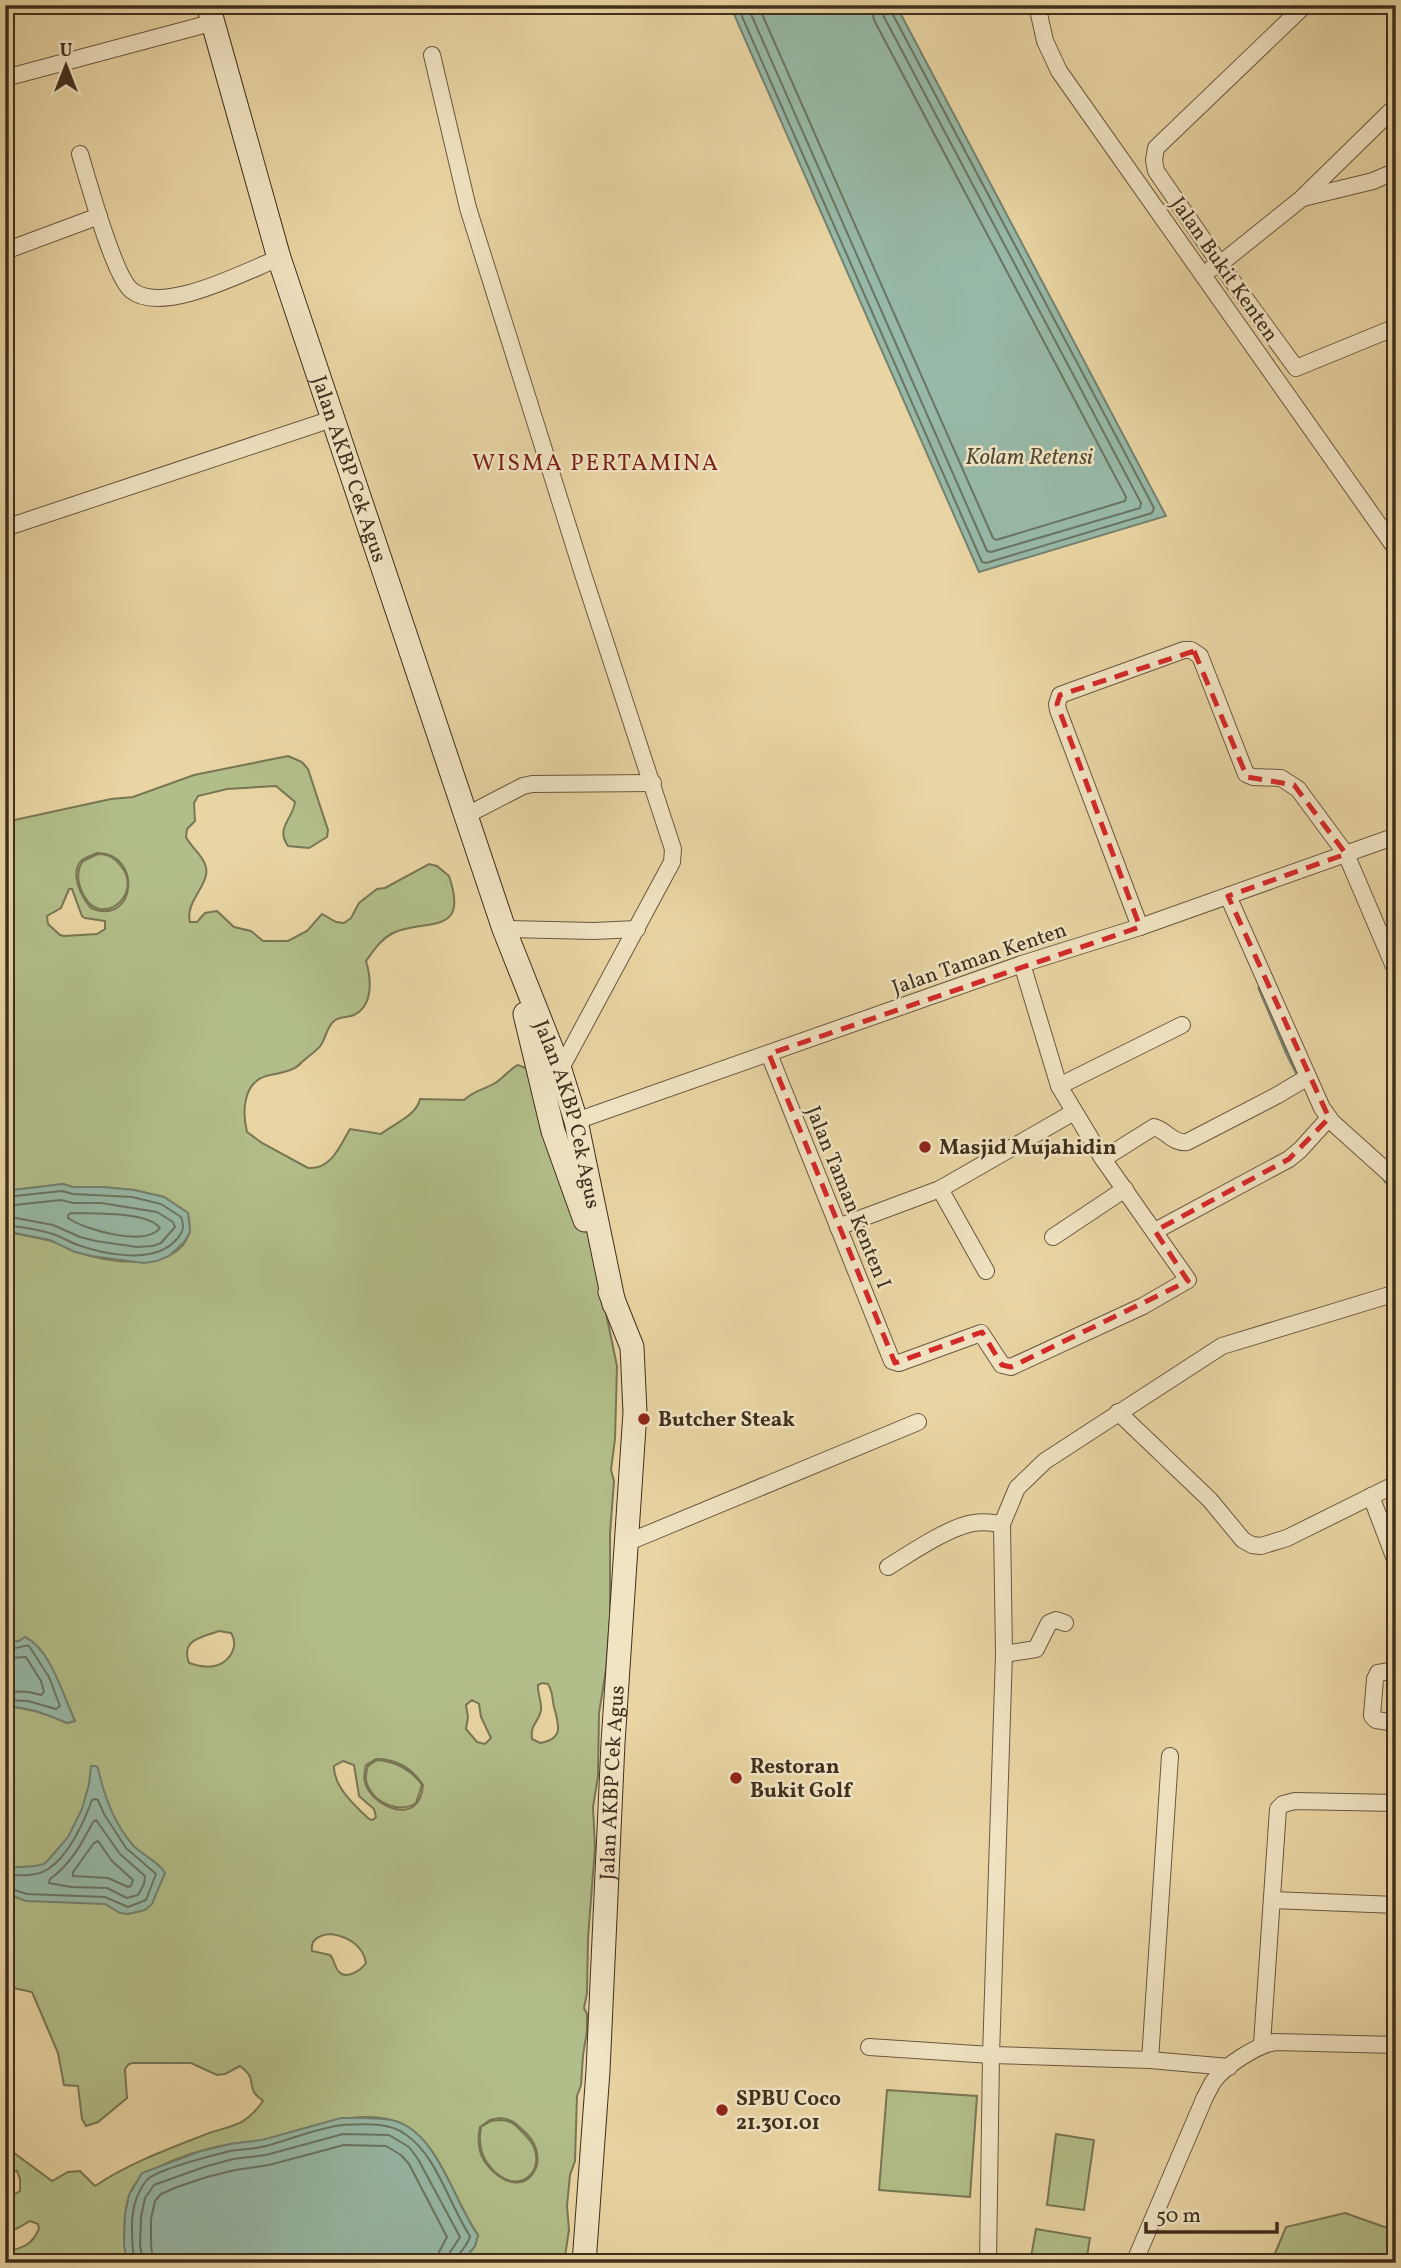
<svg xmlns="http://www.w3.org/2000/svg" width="1401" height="2268" font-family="Vollkorn,serif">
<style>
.green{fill:#b2be89;stroke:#787654;stroke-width:2;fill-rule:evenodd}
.water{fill:#97b9a7;stroke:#748271;stroke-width:2}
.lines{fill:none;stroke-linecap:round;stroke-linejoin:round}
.shore{stroke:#6b7463;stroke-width:2}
.stream{stroke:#748271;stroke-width:5}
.minor-casing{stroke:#6a5840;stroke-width:18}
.secondary-casing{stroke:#3f2f1f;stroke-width:25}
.minor{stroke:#f1e4c3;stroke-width:16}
.secondary{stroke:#f1e4c3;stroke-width:23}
.marked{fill:none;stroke:#d62828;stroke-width:5;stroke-dasharray:14 9;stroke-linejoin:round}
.poi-dot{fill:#8f2418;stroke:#f1e4c3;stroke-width:2.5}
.labels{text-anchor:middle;stroke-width:5;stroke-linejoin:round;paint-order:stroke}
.street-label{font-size:21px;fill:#3f2f1f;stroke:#f1e4c3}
.poi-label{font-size:21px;font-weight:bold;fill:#3f2f1f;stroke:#f1e4c3;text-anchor:start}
.water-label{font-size:23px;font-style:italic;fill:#514b3a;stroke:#f1e4c3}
.neighbourhood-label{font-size:23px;letter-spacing:2px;fill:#7a1f14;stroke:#f1e4c3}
</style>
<rect width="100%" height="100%" fill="#e9d5a3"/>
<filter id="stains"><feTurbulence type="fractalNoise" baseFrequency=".00286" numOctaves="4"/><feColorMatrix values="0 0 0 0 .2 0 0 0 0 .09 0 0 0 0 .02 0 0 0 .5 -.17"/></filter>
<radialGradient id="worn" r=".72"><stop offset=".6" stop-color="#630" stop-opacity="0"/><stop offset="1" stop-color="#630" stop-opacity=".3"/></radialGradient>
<g class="green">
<path d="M 288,756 L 302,762 L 308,769 L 328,830 L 327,837 L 309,848 L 288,846 C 275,828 293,819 295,802 L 276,786 L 227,789 L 198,796 L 194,803 L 195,821 L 187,829 L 186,837 C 191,847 201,854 205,864 C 213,883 184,901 190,922 L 197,922 L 205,913 L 217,911 L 234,927 L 251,931 L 263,941 L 288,941 L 307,931 L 322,914 L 336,922 L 344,923 L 351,918 L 359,903 L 377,889 L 385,888 L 429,864 L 437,866 L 449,876 C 470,937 426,918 393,933 C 381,939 374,950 366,961 C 371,978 374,1005 354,1015 C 347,1018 340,1016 334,1021 C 327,1027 326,1037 321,1045 C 317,1051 307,1057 301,1063 C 293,1072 278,1073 266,1076 C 243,1083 242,1112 247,1132 L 262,1143 L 308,1168 C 331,1170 340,1146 350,1129 L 381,1134 C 394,1124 417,1115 420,1099 L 464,1100 C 473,1091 485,1089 495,1083 C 504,1078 508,1070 518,1065 L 526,1068 L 553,1107 L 569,1136 L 617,1366 L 615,1439 L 611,1470 L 614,1481 L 610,1534 L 610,1616 L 606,1670 L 599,1713 L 598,1776 L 593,1807 L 595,1848 L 588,1938 L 587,1993 L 584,2008 L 587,2014 L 587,2031 L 583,2055 L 581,2085 L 577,2096 L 575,2161 L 570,2175 L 567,2206 L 569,2230 L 564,2263 L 461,2263 L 475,2246 L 478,2235 C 455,2203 440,2143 404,2125 C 363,2104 305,2130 264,2140 C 253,2142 242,2142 232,2144 C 205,2148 158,2162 138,2181 C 122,2196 122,2243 128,2263 L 41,2263 L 34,2259 L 5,2261 L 5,2251 C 22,2249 32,2245 39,2229 L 38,2224 L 30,2221 L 16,2229 L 5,2230 L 5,2190 L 13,2195 L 20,2191 L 20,2179 L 17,2171 L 9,2173 L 5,2178 L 5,2150 L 14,2153 L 52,2181 L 68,2172 L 80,2171 L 95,2186 C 127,2164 168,2149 204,2135 C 232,2124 243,2129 263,2101 C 260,2098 256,2096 254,2092 C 248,2079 256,2079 240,2066 L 225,2074 L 217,2075 L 191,2063 L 133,2063 L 129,2064 L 125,2069 L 127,2098 L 98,2122 L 86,2126 L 82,2119 L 78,2086 L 64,2085 L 58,2053 L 32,1992 L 9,1987 L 5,1982 L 5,1706 C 29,1708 46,1714 67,1723 L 75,1721 L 55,1675 L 26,1637 L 19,1641 L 5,1642 L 5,1600 L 11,1595 L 12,1587 L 5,1575 L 5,1231 C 19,1235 34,1236 47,1240 C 58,1242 67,1249 77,1252 C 107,1262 175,1274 189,1234 C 191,1228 189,1219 188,1213 L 164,1197 L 134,1190 L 102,1187 L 73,1187 L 63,1184 L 5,1191 L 5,822 L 111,799 L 133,797 L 194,775 ZM 97,853 C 143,853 136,927 91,908 C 81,896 69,873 82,860 C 86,857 92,855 97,853 ZM 69,889 L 72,889 L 82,916 L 85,918 L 105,921 L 105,929 L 97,934 L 64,936 L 60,935 L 48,924 L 47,916 L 61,908 ZM 219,1631 L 231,1633 C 239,1645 231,1660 218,1665 C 210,1668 198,1666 189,1663 C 180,1639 203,1637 219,1631 ZM 542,1683 L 548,1684 C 553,1692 552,1698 554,1707 C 559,1725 564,1739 540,1743 L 532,1739 C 530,1723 539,1723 541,1710 C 542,1701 537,1693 538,1685 ZM 472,1700 L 479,1704 L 481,1717 L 491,1738 L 485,1744 L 477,1742 L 466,1729 L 468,1717 L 466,1705 ZM 376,1759 C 396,1759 412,1768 423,1785 C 420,1828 371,1807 365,1782 C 363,1777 365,1771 366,1765 ZM 343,1761 L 354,1765 L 359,1796 L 374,1809 L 376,1817 L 373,1820 L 369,1819 C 355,1806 333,1786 334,1766 ZM 330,1934 C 347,1936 363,1945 366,1963 C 361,1970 347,1980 339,1972 C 335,1968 334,1959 330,1955 L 312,1951 C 310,1939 320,1935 330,1934 ZM 499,2118 C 513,2119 516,2124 526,2133 C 555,2162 524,2206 489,2167 C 478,2156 477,2142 480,2127 L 490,2120 Z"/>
<path d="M 98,854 C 109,854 114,858 121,866 C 145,896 98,931 82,892 C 77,881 76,871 83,861 Z"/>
<path d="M 377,1760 C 395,1761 412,1770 422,1785 L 416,1803 C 399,1814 374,1803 367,1784 C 365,1779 366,1772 368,1766 Z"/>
<path d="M 887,2090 L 977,2096 L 970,2197 L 879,2190 Z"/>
<path d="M 499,2120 C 513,2120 516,2126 525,2135 C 554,2162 522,2203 491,2168 C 480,2156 478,2143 481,2127 L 491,2121 Z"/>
<path d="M 1056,2134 L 1094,2140 L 1084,2210 L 1047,2205 Z"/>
<path d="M 1345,2213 L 1396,2231 L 1396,2263 L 1271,2263 L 1286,2227 Z"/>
<path d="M 1036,2229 L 1090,2238 L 1086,2263 L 1067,2263 L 1031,2257 Z"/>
</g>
<g class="water">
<path d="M 730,5 L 896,5 L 1166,516 L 979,572 Z"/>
<path d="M 63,1184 L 73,1187 L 102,1187 L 134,1190 L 164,1197 L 188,1213 L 190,1232 L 184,1242 L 169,1256 L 157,1261 L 144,1263 L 92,1256 L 75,1252 L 50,1240 L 5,1231 L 5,1191 Z"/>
<path d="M 25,1637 C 51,1649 63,1696 75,1721 L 67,1723 C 44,1713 31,1708 5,1706 L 5,1642 L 19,1641 Z"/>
<path d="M 91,1766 L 96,1766 L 98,1768 C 104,1796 113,1822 132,1844 C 141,1855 159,1861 165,1873 L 152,1904 L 145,1910 L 128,1914 L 120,1913 L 105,1904 L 26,1901 L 5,1893 L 5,1868 L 35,1866 L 44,1864 L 50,1858 L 68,1837 L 82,1809 L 89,1784 Z"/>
<path d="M 341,2118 C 357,2118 375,2117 391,2120 C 437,2129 453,2201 478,2235 L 475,2246 L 461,2263 L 128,2263 L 124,2246 L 125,2214 L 129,2195 L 142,2173 L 198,2152 L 230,2144 L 262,2140 Z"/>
</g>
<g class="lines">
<g class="shore">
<path d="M 737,5 L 982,562 L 986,563 L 1152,513 L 1154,508 L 891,11 L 890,5"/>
<path d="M 747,5 L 987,551 L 991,552 L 1140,508 L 1141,503 L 883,15 L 881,5"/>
<path d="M 758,5 L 993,538 L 996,540 L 1125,501 L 1126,497 L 874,20 L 871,5"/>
<path d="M 5,1197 L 62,1191 L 73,1194 L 132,1197 L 161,1204 L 181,1217 C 185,1227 183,1233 175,1241 C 153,1264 106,1255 78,1245 C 69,1242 62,1237 53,1234 C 38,1229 21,1227 5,1225"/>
<path d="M 5,1206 L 61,1200 L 73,1203 L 101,1203 L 157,1212 L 173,1222 L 175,1227 L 161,1243 L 153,1246 L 137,1247 L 96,1241 L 80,1237 L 53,1225 L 5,1216"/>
<path d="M 71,1213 C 91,1214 148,1211 160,1228 C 145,1247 85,1230 68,1218 L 68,1215 Z"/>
<path d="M 5,1649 C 14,1651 22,1644 29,1646 L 49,1677 L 60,1706 L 56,1709 L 28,1701 L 5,1700"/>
<path d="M 5,1658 L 26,1657 L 41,1681 L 44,1692 L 41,1695 L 29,1692 L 5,1691"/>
<path d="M 96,1820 L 120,1854 L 145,1876 L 144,1884 L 138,1895 L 127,1898 L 107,1888 L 71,1887 L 49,1883 L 50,1879 C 70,1865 82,1843 93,1822 Z"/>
<path d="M 98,1841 L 112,1861 L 133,1880 L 131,1886 L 128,1887 L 108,1878 L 73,1876 L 73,1872 L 94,1843 Z"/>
<path d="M 5,1875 C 18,1875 37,1877 48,1869 C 68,1857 84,1822 92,1800 L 95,1799 L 98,1800 L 104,1814 L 126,1848 L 156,1874 L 146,1900 L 128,1907 L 105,1897 L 27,1894 L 5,1887"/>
<path d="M 134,2263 C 132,2235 127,2205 146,2181 C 154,2170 214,2155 230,2151 C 242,2149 255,2149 266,2146 C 289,2140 320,2127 343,2125 C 363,2124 389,2122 405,2134 C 437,2155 449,2205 470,2236 C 468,2247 457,2252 456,2263"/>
<path d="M 143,2263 L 140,2245 L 141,2217 L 145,2198 L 154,2185 L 204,2167 L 233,2159 L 266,2155 L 343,2134 L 389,2135 L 409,2147 L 418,2159 L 460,2237 L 449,2254 L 448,2263"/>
<path d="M 153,2263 L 151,2244 L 151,2219 L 155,2201 L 161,2194 L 177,2187 L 207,2177 L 235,2170 L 269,2165 L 344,2145 L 386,2146 L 401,2155 L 409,2164 L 447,2237 L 439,2252 L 437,2263"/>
</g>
<g class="stream">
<path d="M 1260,988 L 1288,1054 L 1300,1078"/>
<path d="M 1384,1178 L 1396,1193"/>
</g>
<g class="minor-casing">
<g id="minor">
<path d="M 1037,5 L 1045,41 L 1059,71 L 1396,549"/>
<path d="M 1305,5 L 1156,148 L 1154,160 L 1156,171 L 1220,264 L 1301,199 L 1396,106"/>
<path d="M 432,55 L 468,208 L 583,574 L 673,849 L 672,862 L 560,1070"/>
<path d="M 5,78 L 211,23"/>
<path d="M 80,154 C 88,180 113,274 131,290 C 162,316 246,271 279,258"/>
<path d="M 1303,198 L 1373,181 L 1396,171"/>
<path d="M 5,251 L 99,216"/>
<path d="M 1212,268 L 1220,264 L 1296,368 L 1396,327"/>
<path d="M 5,528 L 332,419"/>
<path d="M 467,815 L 523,786 L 532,784 L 653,783"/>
<path d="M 1228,896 L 1322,1108 L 1332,1122 L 1391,1175"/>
<path d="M 1140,927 L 1058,710 L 1057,704 L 1060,695 L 1184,650 L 1191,650 L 1200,656 L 1246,774 L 1253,777 L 1281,778 L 1298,789 L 1346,854 L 1396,971"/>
<path d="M 504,929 L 594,931 L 637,929"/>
<path d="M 769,1054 L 892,1361 L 899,1363 L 981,1333 L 1002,1365 L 1011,1367 L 1143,1306 L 1188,1280 L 1103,1159 L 1059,1086 L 1022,964"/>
<path d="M 1059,1086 L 1182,1025"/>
<path d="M 576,1121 L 1022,964 L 1140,927 L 1396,836"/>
<path d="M 1103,1159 L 1154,1127 C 1166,1130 1173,1144 1187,1142 L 1276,1096 L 1308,1077"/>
<path d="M 940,1189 L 986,1271"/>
<path d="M 838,1227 L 940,1189 L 1074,1112"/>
<path d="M 1155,1231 L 1289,1159 L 1300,1150 L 1329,1118"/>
<path d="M 1053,1237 L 1125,1189"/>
<path d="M 1118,1412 L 1210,1500 L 1243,1540 L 1252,1545 L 1261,1546 L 1287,1538 L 1396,1484"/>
<path d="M 1371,1496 L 1396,1562"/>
<path d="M 626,1543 L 918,1422"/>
<path d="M 888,1567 C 909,1554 950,1526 974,1523 C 983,1521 993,1523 1002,1524"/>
<path d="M 1004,1654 L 1036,1649 L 1049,1623 L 1056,1620 L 1065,1623"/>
<path d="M 1396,1670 L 1378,1673 L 1375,1679 L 1372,1716 L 1376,1720 L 1396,1723"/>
<path d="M 1272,1900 L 1396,1905"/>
<path d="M 1262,2044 L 1278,1809 L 1283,1804 L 1295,1801 L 1396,1803"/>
<path d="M 869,2047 L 991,2055 L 1150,2060 L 1229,2067"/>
<path d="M 1150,2060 L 1170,1756"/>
<path d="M 988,2263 L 991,2055 L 1004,1654 L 1002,1524 L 1017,1488 L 1045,1461 L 1222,1346 L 1396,1293"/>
<path d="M 1134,2263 L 1205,2097 C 1208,2092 1210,2087 1213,2082 C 1224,2066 1257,2045 1275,2042 L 1396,2045"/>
</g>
</g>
<g class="secondary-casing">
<g id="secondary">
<path id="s1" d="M 208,5 L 279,258 L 504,929 L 560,1070 L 576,1121 L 614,1304"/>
<path d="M 525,1014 L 553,1131 L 585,1220"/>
<path id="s2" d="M 584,2263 L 598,2071 L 613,1743 L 635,1412 L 632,1347 L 610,1292"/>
</g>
</g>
<use href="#minor" class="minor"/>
<use href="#secondary" class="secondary"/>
</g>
<path class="marked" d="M 1194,651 L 1247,777 L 1294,785 L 1346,854 L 1228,896 L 1329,1118 L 1289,1159 L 1155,1231 L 1188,1281 L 1011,1367 L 1002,1365 L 982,1332 L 895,1363 L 769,1054 L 1140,927 L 1057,704 L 1060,695 Z"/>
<g class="poi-dot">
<circle cx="925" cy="1147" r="7"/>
<circle cx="644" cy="1419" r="7"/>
<circle cx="736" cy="1778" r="7"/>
<circle cx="722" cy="2110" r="7"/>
</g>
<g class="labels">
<g class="street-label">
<text transform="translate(1225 269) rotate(55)" y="7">Jalan Bukit Kenten</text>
<text dy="7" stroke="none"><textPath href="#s1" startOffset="485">Jalan AKBP Cek Agus</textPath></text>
<text transform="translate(979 958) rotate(-19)" y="7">Jalan Taman Kenten</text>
<text dy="7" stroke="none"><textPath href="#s1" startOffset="1167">Jalan AKBP Cek Agus</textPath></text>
<text transform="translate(849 1197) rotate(68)" y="7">Jalan Taman Kenten I</text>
<text dy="7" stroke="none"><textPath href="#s2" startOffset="481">Jalan AKBP Cek Agus</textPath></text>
</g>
<g class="poi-label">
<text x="939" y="1154">Masjid Mujahidin</text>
<text x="658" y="1426">Butcher Steak</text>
<text x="750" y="1773">Restoran<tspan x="750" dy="24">Bukit Golf</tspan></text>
<text x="736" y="2105">SPBU Coco<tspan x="736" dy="24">21.301.01</tspan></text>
</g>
<g class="water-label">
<text x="1029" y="464">Kolam Retensi</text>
</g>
<g class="neighbourhood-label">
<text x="596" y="470">WISMA PERTAMINA</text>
</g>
</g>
<rect width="1401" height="2268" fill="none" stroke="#e9d5a3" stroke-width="28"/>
<rect x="7" y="7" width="1387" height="2254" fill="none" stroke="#3f2f1f" stroke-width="3.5"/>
<rect x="14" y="14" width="1373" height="2240" fill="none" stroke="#3f2f1f" stroke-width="2"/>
<g transform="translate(66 66)" stroke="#f1e4c3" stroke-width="5" paint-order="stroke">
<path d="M0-5L12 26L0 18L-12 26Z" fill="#3f2f1f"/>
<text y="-10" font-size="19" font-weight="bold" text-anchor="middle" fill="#3f2f1f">U</text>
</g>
<path d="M1146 2222v10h131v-10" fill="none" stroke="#3f2f1f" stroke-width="3.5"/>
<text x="1156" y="2222" font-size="21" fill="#3f2f1f" stroke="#f1e4c3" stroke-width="5" paint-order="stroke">50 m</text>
<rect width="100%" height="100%" filter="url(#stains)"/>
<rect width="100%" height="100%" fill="url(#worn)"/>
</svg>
